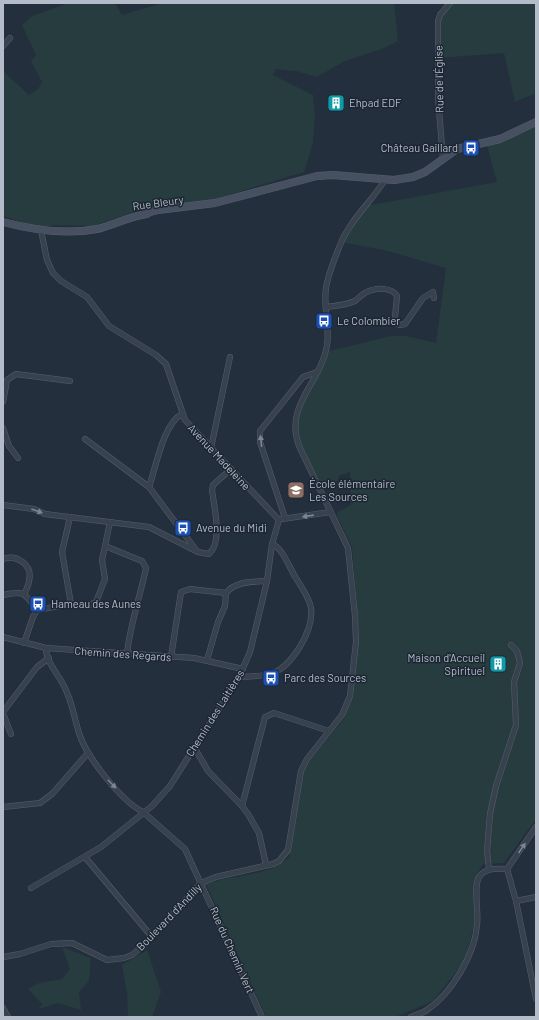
<svg xmlns="http://www.w3.org/2000/svg" width="539" height="1020" font-family="Barlow,sans-serif">
<style>
.green{fill:#263c3f}
.lines{fill:none;stroke-linecap:round;stroke-linejoin:round}
.street-casing{stroke:#565f6c;stroke-width:6}
.secondary-casing{stroke:#565f6c;stroke-width:8}
.street{stroke:#38414e;stroke-width:5}
.secondary{stroke:#465061;stroke-width:7}
.oneway{fill:#7c8592}
.labels{text-anchor:middle;stroke-width:3;stroke-linejoin:round;paint-order:stroke}
.street-label{font-size:11px;fill:#b4bcc9;stroke:#1d2633}
.poi-label{font-size:11px;fill:#b4bcc9;stroke:#1d2633;text-anchor:start}
</style>
<rect width="100%" height="100%" fill="#242f3e"/>
<g class="green">
<path d="M 69,3 L 115,3 L 122,15 L 162,3 L 394,3 L 398,41 L 382,49 L 345,61 L 317,77 L 296,71 L 276,69 L 273,75 L 313,95 L 315,114 L 313,143 L 304,172 L 212,200 L 145,208 L 93,226 L 57,225 L 39,228 L 3,216 L 3,71 L 29,95 L 38,89 L 42,82 L 31,61 L 36,55 L 22,25 L 32,16 Z"/>
<path d="M 450,3 L 536,3 L 536,93 L 515,102 L 504,53 L 438,58 L 440,15 Z"/>
<path d="M 536,122 L 536,819 L 504,863 L 483,864 L 476,876 L 474,925 L 465,961 L 433,1001 L 395,1017 L 266,1017 L 206,884 C 231,875 272,876 289,857 L 304,770 L 310,760 L 344,719 L 352,696 L 359,635 L 352,547 L 337,516 L 338,512 L 351,505 L 350,472 L 339,476 L 336,484 L 323,485 C 310,471 295,437 295,417 C 295,409 320,363 325,352 L 391,336 L 406,336 L 436,343 L 446,268 L 388,251 L 341,242 L 366,206 L 497,182 L 486,142 Z"/>
<path d="M 62,947 L 91,958 L 89,981 L 79,992 L 81,1010 L 58,1003 L 39,1009 L 42,1004 L 28,989 L 39,983 L 62,979 L 70,969 Z"/>
<path d="M 147,950 L 161,992 L 152,1017 L 128,1017 L 127,993 L 122,965 Z"/>
</g>
<g class="lines">
<g class="street-casing">
<g id="street">
<path d="M 3,46 L 10,38"/>
<path d="M 443,159 L 438,97 L 438,21 L 440,15 L 450,3"/>
<path d="M 41,230 L 47,260 L 53,273 L 61,281 L 87,297 L 109,326 L 156,355 L 166,364 L 185,420 L 279,520"/>
<path d="M 326,307 C 335,306 347,305 355,301 C 358,299 361,295 365,293 C 374,288 391,286 397,296 L 395,317 L 396,323 L 400,325 L 405,324 L 423,298 L 433,292 L 434,298"/>
<path d="M 3,402 L 7,380 L 16,374 L 70,381"/>
<path d="M 182,414 C 163,424 156,467 149,487 L 196,550"/>
<path d="M 3,428 L 9,446 L 18,458"/>
<path d="M 85,439 L 149,487"/>
<path d="M 211,448 L 230,357"/>
<path d="M 3,505 L 34,509 L 45,514 L 149,527 L 198,552 L 209,554 C 223,542 214,507 212,490 L 213,485 L 231,469"/>
<path d="M 70,517 L 62,552 L 71,604"/>
<path d="M 285,518 L 260,442 L 260,431 L 303,377 L 317,372"/>
<path d="M 282,519 L 331,512"/>
<path d="M 105,546 L 142,561 L 146,568 C 140,597 130,625 127,654"/>
<path d="M 3,559 C 17,554 33,565 29,581 C 29,585 26,589 25,593"/>
<path d="M 3,595 C 25,590 24,593 37,610"/>
<path d="M 3,637 L 46,648 L 194,658 L 243,669"/>
<path d="M 24,643 L 33,617 L 37,610 L 71,604 L 87,606 L 96,602 L 105,579 L 102,560 L 110,522"/>
<path d="M 46,648 C 45,661 59,675 64,686 C 72,701 74,717 79,733 C 86,756 121,801 143,812 L 185,849 L 262,1017"/>
<path d="M 171,657 L 181,592 L 190,589 L 226,593 C 236,581 252,582 267,581"/>
<path d="M 207,660 L 218,622 L 225,606 L 226,593"/>
<path d="M 239,677 C 249,676 260,677 270,674 C 291,668 314,631 311,608 C 309,596 299,584 293,573 C 288,564 282,548 272,544"/>
<path d="M 3,712 L 37,667 L 49,658"/>
<path d="M 3,713 L 11,734"/>
<path d="M 194,747 L 208,771 L 242,806 L 248,814 L 259,833 L 266,865"/>
<path d="M 242,806 L 265,717 L 274,713 L 329,731"/>
<path d="M 3,807 L 40,803 L 52,794 L 88,753"/>
<path d="M 85,857 L 152,937"/>
<path d="M 489,869 L 487,851 L 490,814 L 496,786 L 516,725 L 514,682 L 520,663 L 517,651 L 511,645"/>
<path d="M 507,869 L 516,901 L 536,999"/>
<path d="M 507,869 L 536,827"/>
<path d="M 31,888 L 101,847 L 152,806 L 170,786 L 239,677 L 250,652 L 267,581 L 272,544 L 279,520"/>
<path d="M 516,901 L 536,897"/>
<path d="M 3,957 L 20,954 L 51,944 L 72,943 L 107,960 L 124,958 L 132,955 L 144,945 L 201,883 L 216,877 L 273,864 L 279,861 L 288,850 L 301,771 L 307,759 L 342,715 L 350,696 L 356,642 L 355,616 L 348,548 L 299,446 C 284,405 320,384 327,346 C 330,327 323,307 326,288 C 328,274 335,258 340,245 C 350,220 371,202 385,180"/>
<path d="M 3,1008 L 8,1017"/>
<path d="M 411,1017 C 416,1015 423,1013 427,1010 C 452,993 475,954 477,925 C 479,912 473,887 479,877 C 486,867 497,869 507,869"/>
</g>
</g>
<g class="secondary-casing">
<g id="secondary">
<path d="M 143,214 L 158,210 L 215,203 L 317,176 L 333,175 L 394,180 L 413,177 L 425,172 L 457,149 L 500,139 L 536,122"/>
<path d="M 3,222 C 33,230 66,235 97,229 C 114,225 130,216 147,214"/>
</g>
</g>
<use href="#street" class="street"/>
<use href="#secondary" class="secondary"/>
</g>
<defs><path id="oneway-solid" d="M-6-.8H1V-3.2L6.5 0L1 3.2V.8H-6Z"/></defs>
<g class="oneway">
<use href="#oneway-solid" transform="translate(261 441) rotate(-96)"/>
<use href="#oneway-solid" transform="translate(37 511) rotate(20)"/>
<use href="#oneway-solid" transform="translate(308 516) rotate(172)"/>
<use href="#oneway-solid" transform="translate(112 784) rotate(46)"/>
<use href="#oneway-solid" transform="translate(522 848) rotate(-56)"/>
</g>
<defs>
<g id="building-square" transform="scale(0.9)"><rect x="-9" y="-9" width="18" height="18" rx="4" fill="#0f9aa8" stroke="#1d2633"/><path d="M-4-6H4V6H1V3H-1V6H-4ZM-2.5-4.3h1.7v1.8h-1.7ZM.8-4.3h1.7v1.8H.8ZM-2.5-1h1.7V.8h-1.7ZM.8-1h1.7V.8H.8Z" fill="#fff"/></g>
<g id="bus-square" transform="scale(0.9)"><rect x="-9" y="-9" width="18" height="18" rx="4" fill="#1a4fb4" stroke="#1d2633"/><path d="M-5-6H5V4H4V6H2V4H-2V6H-4V4H-5ZM-3.5-4V0h7V-4ZM-3.5 1.2v1.5H-2V1.2ZM2 1.2v1.5H3.5V1.2Z" fill="#fff"/></g>
<g id="school-square" transform="scale(0.9)"><rect x="-9" y="-9" width="18" height="18" rx="4" fill="#8d6e63" stroke="#1d2633"/><path d="M0-5L7-2L0 1L-7-2ZM-4 1L0 2.5L4 1V4Q0 6-4 4Z" fill="#fff"/></g>
</defs>
<g fill-rule="evenodd">
<use href="#building-square" x="336" y="103"/>
<use href="#bus-square" x="471" y="148"/>
<use href="#bus-square" x="324" y="321"/>
<use href="#school-square" x="296" y="490"/>
<use href="#bus-square" x="183" y="528"/>
<use href="#bus-square" x="38" y="604"/>
<use href="#building-square" x="498" y="664"/>
<use href="#bus-square" x="271" y="678"/>
</g>
<g class="labels">
<g class="street-label">
<text transform="translate(439 79) rotate(-91)" y="4">Rue de l'Église</text>
<text transform="translate(158 203) rotate(-8)" y="4">Rue Bleury</text>
<text transform="translate(219 457) rotate(47)" y="4">Avenue Madeleine</text>
<text transform="translate(123 654) rotate(4)" y="4">Chemin des Regards</text>
<text transform="translate(215 713) rotate(-58)" y="4">Chemin des Laitières</text>
<text transform="translate(169 917) rotate(-46)" y="4">Boulevard d'Andilly</text>
<text transform="translate(232 950) rotate(66)" y="4">Rue du Chemin Vert</text>
</g>
<g class="poi-label">
<text x="349" y="107">Ehpad EDF</text>
<text x="458" y="152" text-anchor="end">Château Gaillard</text>
<text x="337" y="325">Le Colombier</text>
<text x="309" y="488">École élémentaire<tspan x="309" dy="13">Les Sources</tspan></text>
<text x="196" y="532">Avenue du Midi</text>
<text x="51" y="608">Hameau des Aunes</text>
<text x="485" y="662" text-anchor="end">Maison d'Accueil<tspan x="485" dy="13">Spirituel</tspan></text>
<text x="284" y="682">Parc des Sources</text>
</g>
</g>
<rect width="539" height="1020" fill="none" stroke="#b4bcc9" stroke-width="8"/>
</svg>
